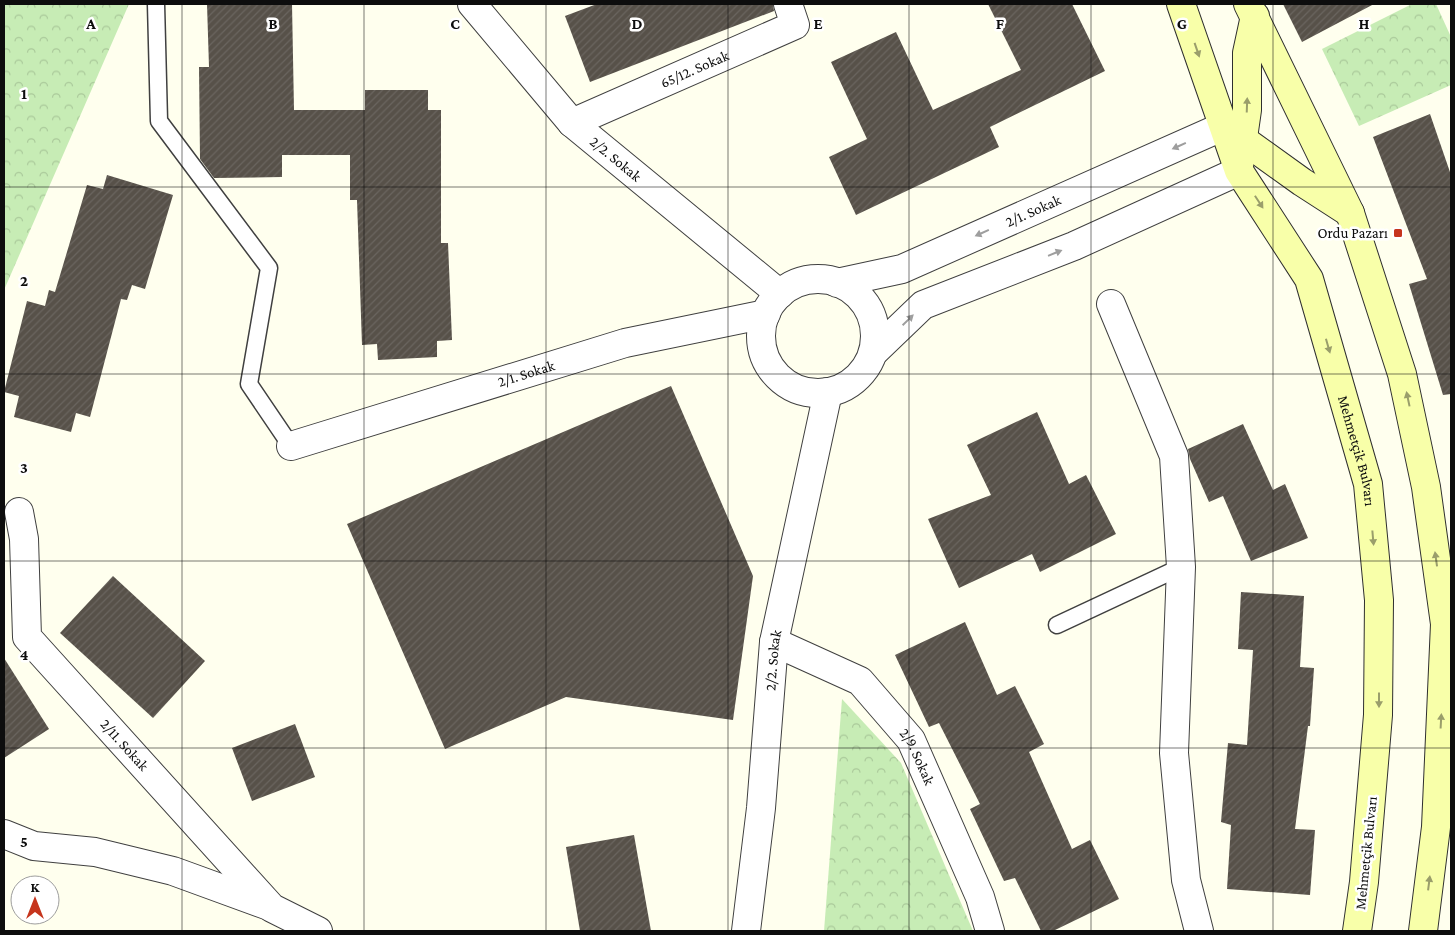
<svg xmlns="http://www.w3.org/2000/svg" width="1455" height="935" font-family="'Crimson Pro',serif">
<style>
.park{fill:url(#park-crowns)}
.building{fill:url(#building-hatch)}
.lines{fill:none;stroke-linecap:round;stroke-linejoin:round}
.service-casing{stroke:#404040;stroke-width:19}
.minor-casing{stroke:#404040;stroke-width:30}
.tertiary-casing{stroke:#404040;stroke-width:30}
.secondary-casing{stroke:#2f2f2f;stroke-width:30}
.service{stroke:#fff;stroke-width:16}
.minor{stroke:#fff;stroke-width:28}
.tertiary{stroke:#fff;stroke-width:28}
.secondary{stroke:#f8ffa9;stroke-width:28}
.oneway{fill:#9a9e6b}
.oneway2{fill:#9e9e9e}
.grid{fill:none;stroke:#0d0d0d;stroke-width:1;stroke-opacity:0.55}
.poi-dot{fill:#c6351d;stroke:#fff;stroke-width:2}
.labels{text-anchor:middle;stroke-width:5;stroke-linejoin:round;paint-order:stroke}
.street-label{font-size:15px;fill:#0d0d0d;stroke:#fff}
.poi-label{font-size:15px;fill:#0d0d0d;stroke:#fff;text-anchor:end}
.grid-label{font-size:16px;text-anchor:middle;font-weight:bold;fill:#0d0d0d;stroke:#fff;stroke-width:5;stroke-linejoin:round;paint-order:stroke}
</style>
<defs>
<pattern id="park-crowns" width="20" height="18" patternUnits="userSpaceOnUse" patternTransform="scale(1.25)"><rect width="20" height="18" fill="#c7ecb5"/><path d="M2 6a3 3 0 1 1 6 0M12 15a3 3 0 1 1 6 0" fill="none" stroke="#aac99a"/></pattern>
<pattern id="building-hatch" width="6" height="6" patternUnits="userSpaceOnUse" patternTransform="scale(1.25)"><rect width="6" height="6" fill="#575149"/><path d="M-1 1l2-2M0 6l6-6M5 7l2-2" fill="none" stroke="#6a655f"/></pattern>
</defs>
<rect width="100%" height="100%" fill="#ffe"/>
<g class="park">
<path d="M 4,4 L 129,4 L 4,290 Z"/>
<path d="M 1412,4 L 1436,4 L 1451,37 L 1451,85 L 1359,126 L 1322,49 Z"/>
<path d="M 842,699 L 901,763 L 973,931 L 824,931 Z"/>
</g>
<g class="building">
<path d="M 207,4 L 292,4 L 294,110 L 365,110 L 365,90 L 428,90 L 428,110 L 441,110 L 441,243 L 448,243 L 452,340 L 437,341 L 437,357 L 378,360 L 377,344 L 362,345 L 357,200 L 350,200 L 350,155 L 282,155 L 282,177 L 214,178 L 200,159 L 199,67 L 209,67 Z"/>
<path d="M 597,4 L 773,4 L 774,11 L 590,82 L 565,16 Z"/>
<path d="M 988,4 L 1072,4 L 1105,71 L 990,127 L 999,147 L 856,215 L 829,157 L 867,139 L 831,62 L 896,32 L 933,110 L 1021,70 Z"/>
<path d="M 1283,4 L 1374,4 L 1302,42 Z"/>
<path d="M 1430,114 L 1451,175 L 1451,394 L 1443,395 L 1409,284 L 1427,279 L 1373,137 Z"/>
<path d="M 107,175 L 173,195 L 145,289 L 132,285 L 127,300 L 121,299 L 90,417 L 76,413 L 71,432 L 14,417 L 19,396 L 4,392 L 27,301 L 45,306 L 49,290 L 55,292 L 87,185 L 103,189 Z"/>
<path d="M 671,386 L 753,576 L 733,720 L 566,697 L 445,749 L 347,524 Z"/>
<path d="M 1037,412 L 1069,484 L 1086,475 L 1116,534 L 1040,572 L 1032,554 L 959,588 L 928,519 L 991,495 L 967,445 Z"/>
<path d="M 1243,424 L 1273,490 L 1285,484 L 1308,538 L 1251,561 L 1223,496 L 1209,502 L 1190,459 L 1188,449 Z"/>
<path d="M 113,576 L 205,661 L 153,718 L 60,633 Z"/>
<path d="M 1241,592 L 1304,596 L 1300,667 L 1314,668 L 1310,726 L 1308,726 L 1295,829 L 1315,830 L 1310,895 L 1227,889 L 1231,825 L 1221,822 L 1228,743 L 1247,745 L 1253,650 L 1238,649 Z"/>
<path d="M 965,622 L 997,695 L 1015,686 L 1044,744 L 1029,752 L 1072,849 L 1090,840 L 1119,899 L 1053,931 L 1041,931 L 1015,878 L 1004,881 L 970,809 L 980,804 L 939,723 L 929,727 L 895,655 Z"/>
<path d="M 4,658 L 49,729 L 4,758 Z"/>
<path d="M 295,724 L 315,777 L 252,801 L 232,748 Z"/>
<path d="M 634,835 L 651,931 L 580,931 L 566,847 Z"/>
</g>
<g class="lines">
<g class="service-casing">
<g id="service">
<path d="M 156,4 L 159,121 L 269,268 L 249,384 L 291,446"/>
<path d="M 1057,625 L 1181,567"/>
</g>
</g>
<g class="minor-casing">
<g id="minor">
<path id="s1" d="M 472,4 L 572,123 L 780,294"/>
<path id="s2" d="M 572,123 L 795,25 L 788,4"/>
<path d="M 1111,304 L 1174,456 L 1181,567 L 1174,753 L 1186,880 L 1199,931"/>
<path id="s3" d="M 291,446 L 625,343 L 766,314"/>
<path id="s4" d="M 19,512 L 24,539 L 27,637 L 272,908 L 318,931"/>
<path id="s5" d="M 774,642 L 860,681 L 911,740 L 980,897 L 990,931"/>
<path d="M 4,834 L 34,846 L 95,852 L 173,871 L 269,906"/>
<path id="s6" d="M 746,931 L 761,808 L 774,642 L 828,392"/>
</g>
</g>
<g class="tertiary-casing">
<g id="tertiary">
<circle cx="818" cy="336" r="57"/>
<path id="s7" d="M 837,283 L 902,269 L 1224,126"/>
<path d="M 873,353 L 923,305 L 1074,246 L 1239,171"/>
</g>
</g>
<g class="secondary-casing">
<g id="secondary">
<path id="s8" d="M 1181,4 L 1239,171 L 1309,279 L 1368,484 L 1379,600 L 1378,715 L 1364,882 L 1357,931"/>
<path d="M 1248,4 L 1350,213 L 1402,374 L 1426,487 L 1445,624 L 1436,827 L 1423,931"/>
<path d="M 1231,131 L 1302,182 L 1350,213"/>
<path d="M 1239,166 L 1247,110 L 1247,53 L 1255,16"/>
</g>
</g>
<use href="#service" class="service"/>
<use href="#minor" class="minor"/>
<use href="#tertiary" class="tertiary"/>
<use href="#secondary" class="secondary"/>
</g>
<defs><path id="oneway-solid" d="M-6-.8H1V-3.2L6.5 0L1 3.2V.8H-6Z" transform="scale(1.25)"/></defs>
<g class="oneway">
<use href="#oneway-solid" transform="translate(1197 50) rotate(71)"/>
<use href="#oneway-solid" transform="translate(1247 105) rotate(-88)"/>
<use href="#oneway-solid" transform="translate(1259 202) rotate(57)"/>
<use href="#oneway-solid" transform="translate(1328 346) rotate(74)"/>
<use href="#oneway-solid" transform="translate(1408 399) rotate(-102)"/>
<use href="#oneway-solid" transform="translate(1373 538) rotate(85)"/>
<use href="#oneway-solid" transform="translate(1436 559) rotate(-98)"/>
<use href="#oneway-solid" transform="translate(1379 700) rotate(90)"/>
<use href="#oneway-solid" transform="translate(1441 721) rotate(-87)"/>
<use href="#oneway-solid" transform="translate(1429 883) rotate(-83)"/>
</g>
<g class="oneway2">
<use href="#oneway-solid" transform="translate(1179 146) rotate(156)"/>
<use href="#oneway-solid" transform="translate(982 233) rotate(156)"/>
<use href="#oneway-solid" transform="translate(1055 253) rotate(-22)"/>
<use href="#oneway-solid" transform="translate(908 320) rotate(-44)"/>
</g>
<path class="grid" d="M 182,4 L 182,931M 364,4 L 364,931M 546,4 L 546,931M 728,4 L 728,931M 909,4 L 909,931M 1091,4 L 1091,931M 1273,4 L 1273,931M 4,187 L 1451,187M 4,374 L 1451,374M 4,561 L 1451,561M 4,748 L 1451,748"/>
<rect class="poi-dot" x="1393" y="228" width="10" height="10" rx="2.5"/>
<g class="labels">
<g class="street-label">
<text dy="5" stroke="none"><textPath href="#s2" startOffset="134">65/12. Sokak</textPath></text>
<text dy="5" stroke="none"><textPath href="#s1" startOffset="212">2/2. Sokak</textPath></text>
<text dy="5" stroke="none"><textPath href="#s7" startOffset="210">2/1. Sokak</textPath></text>
<text dy="5" stroke="none"><textPath href="#s3" startOffset="246">2/1. Sokak</textPath></text>
<text dy="5" stroke="none"><textPath href="#s8" startOffset="484">Mehmetçik Bulvarı</textPath></text>
<text dy="5" stroke="none"><textPath href="#s6" startOffset="272">2/2. Sokak</textPath></text>
<text dy="5" stroke="none"><textPath href="#s4" startOffset="271">2/11. Sokak</textPath></text>
<text dy="5" stroke="none"><textPath href="#s5" startOffset="190">2/9. Sokak</textPath></text>
<text transform="translate(1366 853) rotate(-84)" y="5">Mehmetçik Bulvarı</text>
</g>
<g class="poi-label">
<text x="1388" y="238">Ordu Pazarı</text>
</g>
</g>
<g class="grid-label">
<text x="91" y="29">A</text>
<text x="273" y="29">B</text>
<text x="455" y="29">C</text>
<text x="637" y="29">D</text>
<text x="818" y="29">E</text>
<text x="1000" y="29">F</text>
<text x="1182" y="29">G</text>
<text x="1364" y="29">H</text>
<text x="24" y="99">1</text>
<text x="24" y="286">2</text>
<text x="24" y="473">3</text>
<text x="24" y="660">4</text>
<text x="24" y="847">5</text>
</g>
<rect width="1455" height="935" fill="none" stroke="#0d0d0d" stroke-width="10"/>
<g transform="translate(35 900)"><circle r="24" fill="#ffffff" stroke="#9e9e9e"/>
<path d="M0-4L9 19L0 12L-9 19Z" fill="#c6351d"/>
<text y="-8" font-size="14" font-weight="bold" text-anchor="middle" fill="#0d0d0d">K</text>
</g>
</svg>
